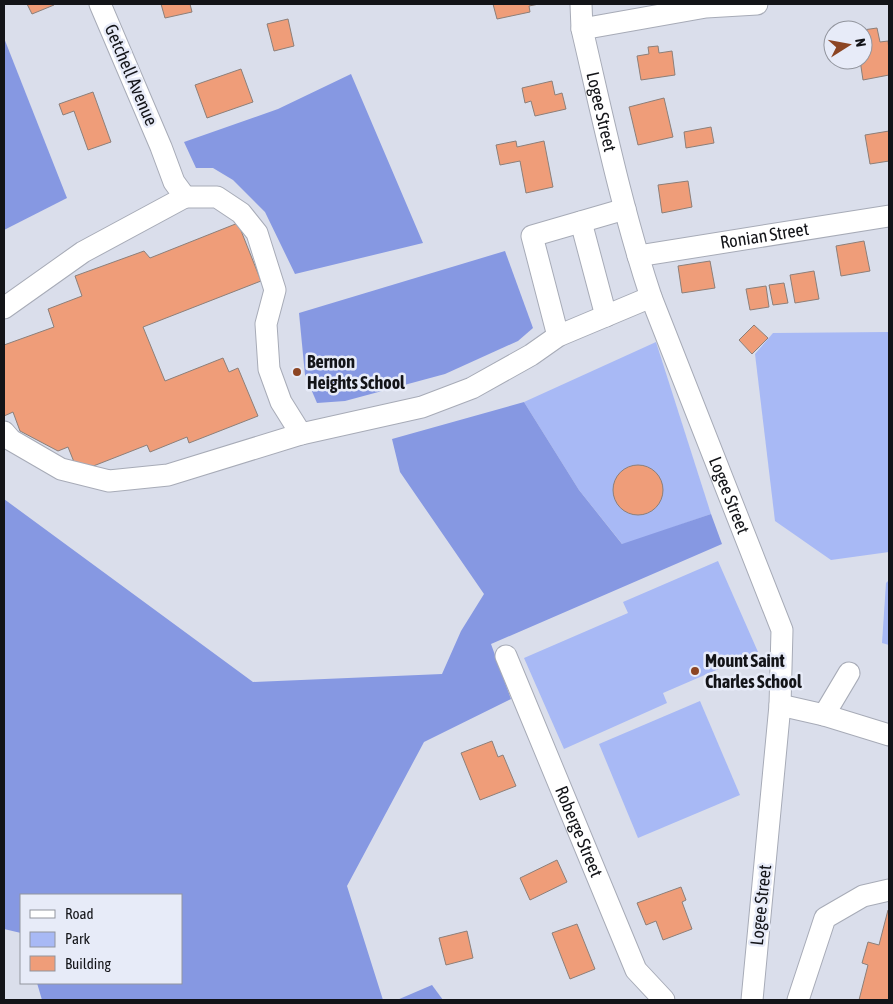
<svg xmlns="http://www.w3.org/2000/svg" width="893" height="1004" font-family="'Asap Condensed',sans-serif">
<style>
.green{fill:#a8b9f5}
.forest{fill:#8698e2}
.building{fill:#ef9d79;stroke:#8c7f79}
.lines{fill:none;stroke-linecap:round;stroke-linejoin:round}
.minor-casing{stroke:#a7abb7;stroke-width:23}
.minor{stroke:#fff;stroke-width:21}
.poi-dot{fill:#8c4523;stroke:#e7ebf8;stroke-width:2}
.labels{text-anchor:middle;stroke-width:5;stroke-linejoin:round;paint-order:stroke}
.street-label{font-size:18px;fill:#131418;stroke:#e7ebf8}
.poi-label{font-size:18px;font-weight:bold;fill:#131418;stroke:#e7ebf8;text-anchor:start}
</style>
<rect width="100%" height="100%" fill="#dadeeb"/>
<g class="green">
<path d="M 889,332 L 889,552 L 831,560 L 775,521 L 755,354 L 773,333 Z"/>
<path d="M 656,342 L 711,514 L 623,545 L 579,490 L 524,402 Z"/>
<path d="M 718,561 L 758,652 L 663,693 L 667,703 L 564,749 L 524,658 L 628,613 L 623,602 Z"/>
<path d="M 889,580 L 889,645 L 882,643 L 886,583 Z"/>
<path d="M 700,701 L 740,795 L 638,838 L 599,744 Z"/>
</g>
<g class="forest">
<path d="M 4,38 L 67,198 L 4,230 Z"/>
<path d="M 351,74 L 423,243 L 295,274 L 265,212 L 233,180 L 213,168 L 196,168 L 184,142 L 278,109 Z"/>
<path d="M 505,251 L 533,328 L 518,341 L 445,374 L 345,401 L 317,403 L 305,375 L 299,313 Z"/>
<path d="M 524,402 L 579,490 L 622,544 L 711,514 L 722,544 L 491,644 L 511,699 L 424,742 L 347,886 L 383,1000 L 42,1000 L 37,983 L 181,983 L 181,895 L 21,895 L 21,933 L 4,929 L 4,499 L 253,682 L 442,674 L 461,631 L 484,594 L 400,472 L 392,439 Z"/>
<path d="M 432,985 L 443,1000 L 397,1000 Z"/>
</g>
<g class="building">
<path d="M 27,4 L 53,4 L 54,5 L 32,14 Z"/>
<path d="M 161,4 L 190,4 L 192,12 L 165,18 Z"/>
<path d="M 493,4 L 539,4 L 529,6 L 530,12 L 497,19 Z"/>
<path d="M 288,19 L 294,46 L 274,51 L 267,24 Z"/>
<path d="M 877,28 L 880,42 L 888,41 L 889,50 L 889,75 L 863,80 L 860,60 L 863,60 L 863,30 Z"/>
<path d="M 658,46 L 659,53 L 672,51 L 675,75 L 641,80 L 637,56 L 649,54 L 648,47 Z"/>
<path d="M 241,69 L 253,102 L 207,118 L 195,85 Z"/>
<path d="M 552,81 L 555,95 L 562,93 L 566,109 L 535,116 L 531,101 L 525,103 L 522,88 Z"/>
<path d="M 93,92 L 111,142 L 88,150 L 74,111 L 63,115 L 59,104 Z"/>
<path d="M 664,98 L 673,137 L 638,145 L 629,107 Z"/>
<path d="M 711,127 L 714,143 L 686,148 L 684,132 Z"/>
<path d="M 889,131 L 889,161 L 870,164 L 865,135 Z"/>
<path d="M 516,141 L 517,147 L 544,141 L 553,187 L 526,193 L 520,161 L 500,165 L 496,145 Z"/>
<path d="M 688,181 L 692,207 L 662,213 L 658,185 Z"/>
<path d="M 238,223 L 261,281 L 143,327 L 165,381 L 223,358 L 229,372 L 238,368 L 258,416 L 189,443 L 187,437 L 150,452 L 147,445 L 78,472 L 68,447 L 58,451 L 20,431 L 13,412 L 4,416 L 4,345 L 54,327 L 48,309 L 82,296 L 75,276 L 144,251 L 150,258 Z"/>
<path d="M 864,241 L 870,271 L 841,276 L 836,246 Z"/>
<path d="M 710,261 L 715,288 L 682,293 L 678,266 Z"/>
<path d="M 814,271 L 819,299 L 795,303 L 790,275 Z"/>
<path d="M 784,283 L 788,303 L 773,305 L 769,285 Z"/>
<path d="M 766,286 L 769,307 L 750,310 L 746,289 Z"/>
<path d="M 754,325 L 768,338 L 752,354 L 739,340 Z"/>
<circle cx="638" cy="490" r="25"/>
<path d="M 492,741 L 498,757 L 503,755 L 516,786 L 480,800 L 461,753 Z"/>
<path d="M 557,860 L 567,882 L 530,900 L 520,878 Z"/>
<path d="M 681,887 L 686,900 L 682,902 L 692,929 L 663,940 L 656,921 L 646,925 L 637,903 Z"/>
<path d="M 888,910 L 889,910 L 889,1000 L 859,1000 L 868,965 L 862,963 L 868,942 L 879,945 Z"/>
<path d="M 577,924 L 595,969 L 570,979 L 552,933 Z"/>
<path d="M 467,931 L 473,958 L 446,965 L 439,938 Z"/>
</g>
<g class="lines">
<g class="minor-casing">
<g id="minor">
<path id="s1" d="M 581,4 L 582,29 C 603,119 622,210 651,297 L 782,630 L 780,705 L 752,1000"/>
<path d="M 582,29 L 706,7 L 757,4"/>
<path d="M 185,197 L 217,197 L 241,213 L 257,233 L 275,290 L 266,324 L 269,369 L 281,402 L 301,434"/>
<path d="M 581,222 L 606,316"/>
<path id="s2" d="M 638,256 L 889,216"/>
<path d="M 4,308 L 83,252 L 185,197 L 174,182 L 161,147 L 100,4"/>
<path d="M 558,336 L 532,236 L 625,209"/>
<path d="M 4,432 L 11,440 L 61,469 L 109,481 L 168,475 L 301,434 L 422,407 L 472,388 L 531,355 L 558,336 L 651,297"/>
<path id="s3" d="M 506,656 L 636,970 L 664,1000"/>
<path d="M 780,705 L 824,715 L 889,735"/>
<path d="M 824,715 L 849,673"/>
<path d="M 798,1000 L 825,918 L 863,896 L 889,890"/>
</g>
</g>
<use href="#minor" class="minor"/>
</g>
<g class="poi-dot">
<circle cx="297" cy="372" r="5"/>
<circle cx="695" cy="671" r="5"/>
</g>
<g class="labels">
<g class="street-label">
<text transform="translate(131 75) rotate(67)" y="6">Getchell Avenue</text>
<text dy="6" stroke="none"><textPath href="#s1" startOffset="110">Logee Street</textPath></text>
<text dy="6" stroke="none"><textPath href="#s2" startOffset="128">Ronian Street</textPath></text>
<text dy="6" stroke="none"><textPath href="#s1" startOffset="515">Logee Street</textPath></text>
<text dy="6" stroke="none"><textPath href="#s3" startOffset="190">Roberge Street</textPath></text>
<text transform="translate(761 905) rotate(-84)" y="6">Logee Street</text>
</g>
<g class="poi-label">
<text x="307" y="368">Bernon<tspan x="307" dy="21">Heights School</tspan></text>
<text x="705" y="667">Mount Saint<tspan x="705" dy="21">Charles School</tspan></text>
</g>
</g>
<rect width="893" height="1004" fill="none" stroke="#131418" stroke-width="10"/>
<rect x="20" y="894" width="162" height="90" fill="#e7ebf8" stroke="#92959e"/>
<rect x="30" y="910" width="25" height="8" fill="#ffffff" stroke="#92959e"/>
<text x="65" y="919" font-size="15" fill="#131418">Road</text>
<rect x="30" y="932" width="25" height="15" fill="#a8b9f5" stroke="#92959e"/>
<text x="65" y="944" font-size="15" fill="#131418">Park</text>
<rect x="30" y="956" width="25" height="15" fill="#ef9d79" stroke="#92959e"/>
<text x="65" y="969" font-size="15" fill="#131418">Building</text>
<g transform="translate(848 45) rotate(79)"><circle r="24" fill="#e7ebf8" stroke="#92959e"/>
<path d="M0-4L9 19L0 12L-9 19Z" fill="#8c4523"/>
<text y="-8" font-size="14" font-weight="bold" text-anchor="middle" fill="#131418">N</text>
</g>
</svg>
